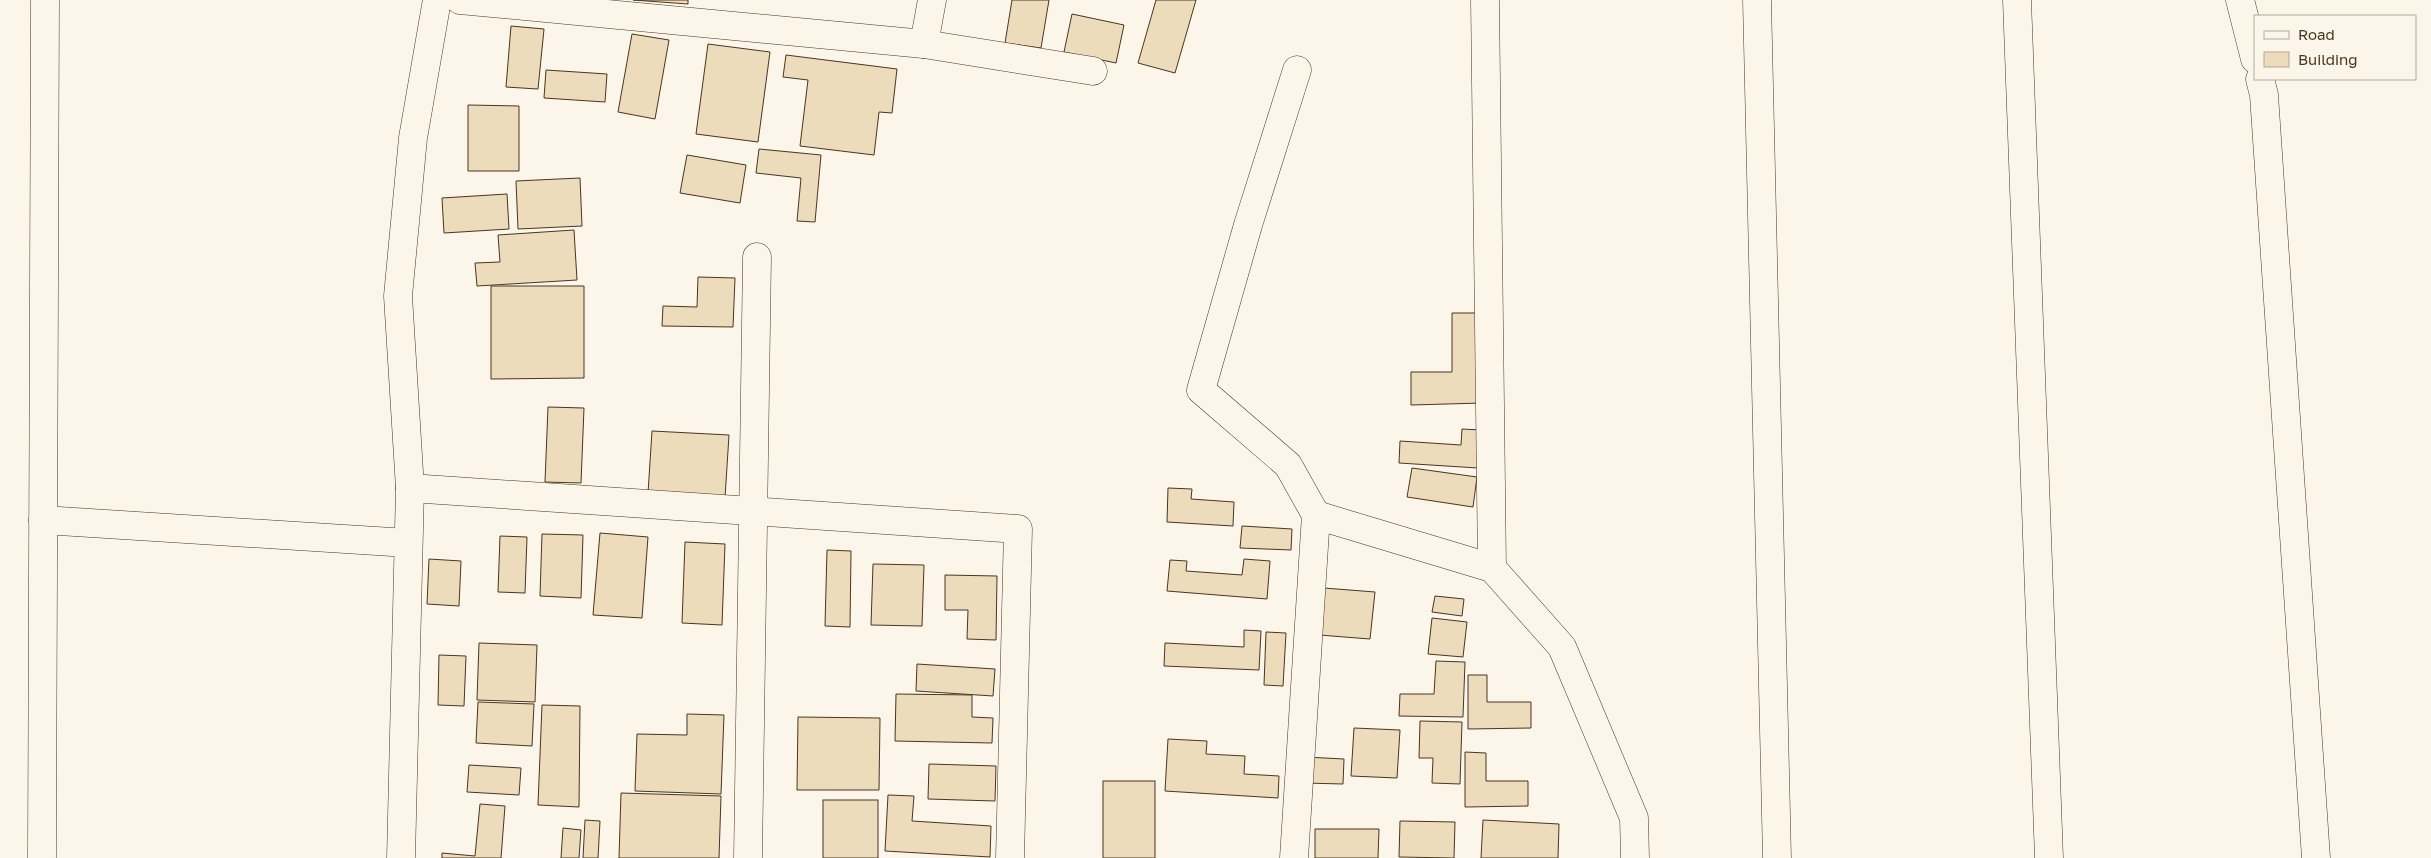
<svg xmlns="http://www.w3.org/2000/svg" width="2431" height="858" font-family="'Golos Text',sans-serif">
<style>
.building{fill:#ecdcbc;stroke:#4a3520}
.lines{fill:none;stroke-linecap:round;stroke-linejoin:round}
.minor-casing{stroke:#4a3520;stroke-width:29}
.minor{stroke:#fbf6e9;stroke-width:28}
</style>
<rect width="100%" height="100%" fill="#fbf6e9"/>
<g class="building">
<path d="M 633,0 L 688,0 L 688,4 Z"/>
<path d="M 1012,0 L 1049,0 L 1041,48 L 1005,43 Z"/>
<path d="M 1156,0 L 1196,0 L 1175,73 L 1138,63 Z"/>
<path d="M 1072,14 L 1124,25 L 1116,63 L 1064,52 Z"/>
<path d="M 511,26 L 544,29 L 538,89 L 506,87 Z"/>
<path d="M 632,34 L 669,40 L 655,119 L 618,112 Z"/>
<path d="M 708,44 L 770,52 L 758,142 L 696,134 Z"/>
<path d="M 786,55 L 897,69 L 892,113 L 879,112 L 874,155 L 800,146 L 808,80 L 783,77 Z"/>
<path d="M 546,70 L 607,74 L 605,102 L 544,98 Z"/>
<path d="M 468,105 L 519,106 L 519,171 L 468,171 Z"/>
<path d="M 759,149 L 821,155 L 815,222 L 797,221 L 801,178 L 756,173 Z"/>
<path d="M 687,155 L 746,165 L 740,203 L 680,193 Z"/>
<path d="M 580,178 L 582,226 L 518,229 L 516,181 Z"/>
<path d="M 507,194 L 509,229 L 444,233 L 442,198 Z"/>
<path d="M 574,230 L 577,280 L 477,286 L 475,263 L 500,262 L 498,235 Z"/>
<path d="M 698,277 L 735,278 L 733,327 L 662,326 L 663,306 L 697,307 Z"/>
<path d="M 491,286 L 584,286 L 584,378 L 491,379 Z"/>
<path d="M 1452,313 L 1481,313 L 1482,403 L 1411,405 L 1411,372 L 1452,372 Z"/>
<path d="M 548,407 L 584,408 L 581,483 L 545,482 Z"/>
<path d="M 1462,429 L 1481,430 L 1478,468 L 1399,463 L 1400,441 L 1461,445 Z"/>
<path d="M 652,431 L 729,435 L 725,498 L 648,493 Z"/>
<path d="M 1412,468 L 1477,477 L 1473,507 L 1407,497 Z"/>
<path d="M 1168,488 L 1192,489 L 1191,499 L 1234,502 L 1233,526 L 1167,522 Z"/>
<path d="M 1242,526 L 1292,529 L 1291,550 L 1240,548 Z"/>
<path d="M 600,533 L 648,537 L 642,618 L 593,615 Z"/>
<path d="M 542,534 L 583,535 L 581,598 L 540,596 Z"/>
<path d="M 500,536 L 527,537 L 525,593 L 498,592 Z"/>
<path d="M 685,542 L 725,544 L 722,625 L 682,623 Z"/>
<path d="M 827,550 L 851,551 L 850,627 L 825,626 Z"/>
<path d="M 429,559 L 461,561 L 459,606 L 427,604 Z"/>
<path d="M 1244,559 L 1270,561 L 1267,599 L 1167,591 L 1170,560 L 1187,561 L 1186,571 L 1242,575 Z"/>
<path d="M 873,564 L 924,565 L 922,626 L 871,625 Z"/>
<path d="M 945,575 L 997,576 L 996,640 L 967,639 L 968,610 L 945,610 Z"/>
<path d="M 1324,588 L 1375,592 L 1370,639 L 1319,635 Z"/>
<path d="M 1435,596 L 1464,599 L 1462,616 L 1432,612 Z"/>
<path d="M 1432,618 L 1467,622 L 1463,657 L 1428,654 Z"/>
<path d="M 1244,630 L 1261,631 L 1259,670 L 1164,666 L 1165,643 L 1244,647 Z"/>
<path d="M 1266,632 L 1286,633 L 1283,686 L 1264,685 Z"/>
<path d="M 479,643 L 537,645 L 535,702 L 477,700 Z"/>
<path d="M 439,655 L 466,656 L 464,706 L 438,705 Z"/>
<path d="M 1436,661 L 1465,662 L 1463,717 L 1399,716 L 1400,694 L 1434,694 Z"/>
<path d="M 917,664 L 995,669 L 993,696 L 916,691 Z"/>
<path d="M 1468,675 L 1487,675 L 1487,702 L 1531,702 L 1531,728 L 1468,729 Z"/>
<path d="M 896,694 L 972,695 L 972,717 L 993,718 L 992,743 L 895,741 Z"/>
<path d="M 478,702 L 534,704 L 532,746 L 476,743 Z"/>
<path d="M 542,705 L 580,706 L 579,807 L 538,805 Z"/>
<path d="M 687,714 L 724,715 L 721,794 L 635,791 L 637,734 L 687,735 Z"/>
<path d="M 798,717 L 880,718 L 879,790 L 797,790 Z"/>
<path d="M 1420,721 L 1462,722 L 1460,784 L 1432,783 L 1433,758 L 1419,758 Z"/>
<path d="M 1354,728 L 1400,730 L 1397,778 L 1351,776 Z"/>
<path d="M 1168,739 L 1207,741 L 1206,754 L 1245,756 L 1244,774 L 1279,776 L 1278,798 L 1165,791 Z"/>
<path d="M 1465,752 L 1486,753 L 1486,781 L 1528,781 L 1528,806 L 1465,807 Z"/>
<path d="M 1305,757 L 1344,759 L 1343,784 L 1304,783 Z"/>
<path d="M 929,764 L 996,766 L 995,801 L 928,799 Z"/>
<path d="M 469,765 L 521,768 L 519,795 L 467,792 Z"/>
<rect x="1103" y="781" width="52" height="77"/>
<path d="M 621,793 L 721,796 L 719,858 L 619,858 Z"/>
<path d="M 888,795 L 914,796 L 912,821 L 991,826 L 990,857 L 885,851 Z"/>
<rect x="823" y="800" width="55" height="58"/>
<path d="M 480,804 L 505,806 L 501,858 L 442,858 L 442,853 L 475,856 Z"/>
<path d="M 585,820 L 600,821 L 598,858 L 583,858 Z"/>
<path d="M 1483,820 L 1559,824 L 1558,858 L 1481,858 Z"/>
<path d="M 1400,821 L 1455,822 L 1454,858 L 1399,857 Z"/>
<path d="M 563,828 L 581,830 L 579,858 L 561,858 Z"/>
<path d="M 1315,829 L 1379,829 L 1378,858 L 1315,858 Z"/>
</g>
<g class="lines">
<g class="minor-casing">
<g id="minor">
<path d="M 460,0 L 924,44 L 1093,71"/>
<path d="M 1485,0 L 1492,568"/>
<path d="M 1757,0 L 1777,858"/>
<path d="M 2017,0 L 2049,858"/>
<path d="M 2240,0 L 2255,59"/>
<path d="M 924,44 L 932,0"/>
<path d="M 2260,79 L 2264,95 L 2316,858"/>
<path d="M 410,488 L 1018,529 L 1010,858"/>
<path d="M 1316,515 L 1492,568 L 1562,647 L 1634,818 L 1635,858"/>
<path d="M 43,520 L 408,543"/>
<path d="M 42,858 L 45,0"/>
<path d="M 401,858 L 410,488 L 398,296 L 413,138 L 437,0"/>
<path d="M 748,858 L 757,257"/>
<path d="M 1294,858 L 1316,515 L 1288,465 L 1201,390 L 1248,225 L 1297,70"/>
</g>
</g>
<use href="#minor" class="minor"/>
</g>
<rect x="2254" y="15" width="162" height="65" fill="#fbf6e9" stroke="#b4a999"/>
<rect x="2264" y="31" width="25" height="8" fill="#fbf6e9" stroke="#b4a999"/>
<text x="2298" y="40" font-size="15" fill="#4a3520">Road</text>
<rect x="2264" y="52" width="25" height="15" fill="#ecdcbc" stroke="#b4a999"/>
<text x="2298" y="65" font-size="15" fill="#4a3520">Building</text>
</svg>
